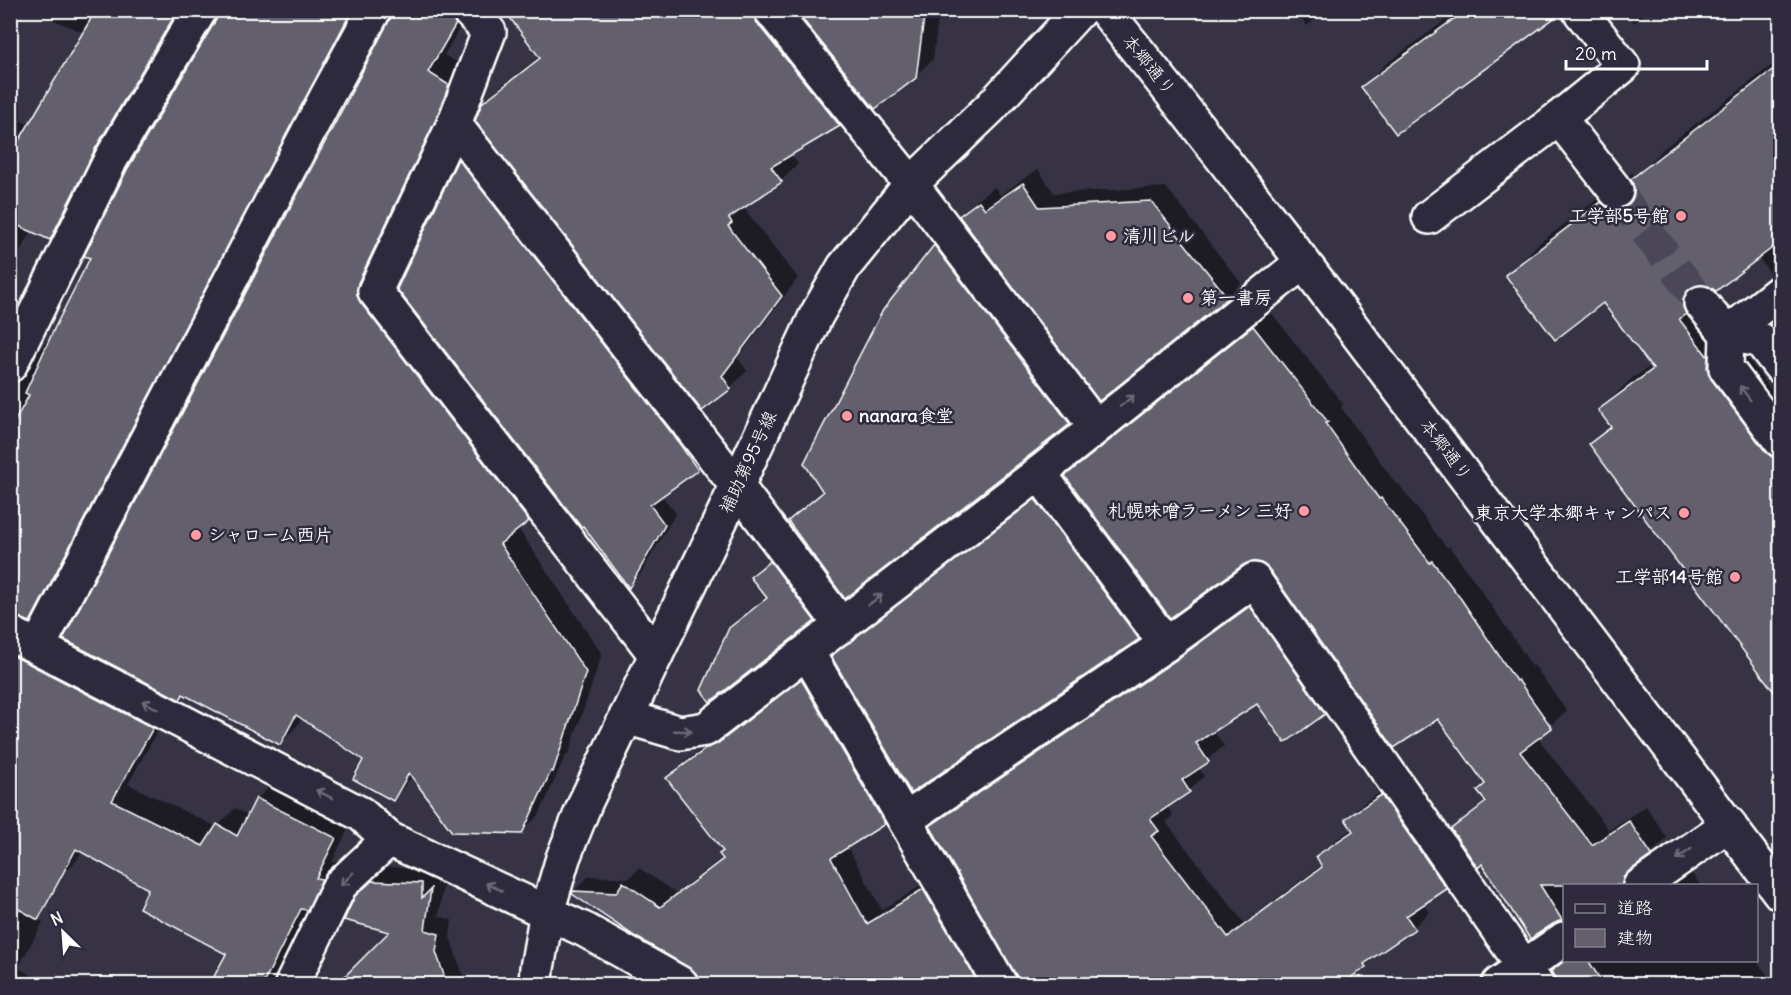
<svg xmlns="http://www.w3.org/2000/svg" width="1791" height="995" font-family="Delius,'Klee One',sans-serif">
<style>
.shadow{fill:#0007}
.building{fill:#635f6d;stroke:#fff;stroke-width:1.5}
.lines{fill:none;stroke-linecap:round;stroke-linejoin:round}
.minor-tunnel{stroke:#4b4758;stroke-width:33;stroke-dasharray:33 16;stroke-linecap:butt}
.minor-casing{stroke:#fff;stroke-width:38}
.highway-casing{stroke:#fff;stroke-width:38}
.minor{stroke:#2f2a3d;stroke-width:33}
.highway{stroke:#2f2a3d;stroke-width:33}
.oneway{stroke:#6d6a77}
.poi-dot{fill:#ff9aa2;stroke:#2f2a3d;stroke-width:2}
.labels{text-anchor:middle;stroke-width:5;stroke-linejoin:round;paint-order:stroke}
.street-label{font-size:18px;fill:#fff;stroke:#2f2a3d}
.poi-label{font-size:18px;font-weight:bold;fill:#fff;stroke:#2f2a3d;text-anchor:end}
</style>
<rect width="100%" height="100%" fill="#373345"/>
<filter id="ink" filterUnits="userSpaceOnUse"><feTurbulence type="fractalNoise" baseFrequency=".0167" numOctaves="2"/><feDisplacementMap in="SourceGraphic" scale="12" xChannelSelector="R" yChannelSelector="G"/><feConvolveMatrix kernelMatrix="1 2 1 2 8 2 1 2 1" color-interpolation-filters="sRGB"/></filter>
<g filter="url(#ink)">
<g class="shadow">
<path d="M 31,10 L 183,10 L 67,221 L 50,238 L 33,230 L 10,267 L 10,116 L 30,125 L 84,33 Z"/>
<path d="M 220,10 L 359,10 L 47,603 L 30,620 L 10,613 L 10,356 L 20,365 L 32,366 L 42,346 L 51,337 L 217,20 Z"/>
<path d="M 394,10 L 470,10 L 444,55 L 465,67 L 374,265 L 545,503 L 518,528 L 602,654 L 569,753 L 565,757 L 539,815 L 521,832 L 413,776 L 393,799 L 365,760 L 302,717 L 297,726 L 280,743 L 185,693 L 180,698 Z"/>
<path d="M 506,10 L 778,10 L 856,107 L 839,124 L 790,153 L 798,164 L 781,181 L 744,208 L 798,278 L 738,358 L 747,371 L 730,388 L 702,409 L 483,104 L 501,86 L 540,56 Z"/>
<path d="M 797,10 L 939,10 L 933,59 L 915,77 Z"/>
<path d="M 1295,10 L 1326,10 L 1307,26 Z"/>
<path d="M 1459,10 L 1556,10 L 1363,87 L 1386,64 Z"/>
<path d="M 1624,10 L 1650,10 L 1634,23 Z"/>
<path d="M 1780,59 L 1780,272 L 1771,274 L 1758,257 L 1709,289 L 1737,326 L 1741,349 L 1780,402 L 1780,697 L 1591,444 L 1611,424 L 1600,410 L 1630,380 L 1652,365 L 1603,301 L 1507,275 L 1537,245 L 1632,173 L 1636,176 L 1663,149 Z"/>
<path d="M 470,150 L 708,458 L 697,469 L 661,495 L 676,513 L 640,575 L 629,586 L 583,524 L 399,288 L 459,160 Z"/>
<path d="M 1038,169 L 1054,193 L 1166,187 L 1241,283 L 1227,297 L 961,216 L 975,202 L 995,187 L 1000,195 Z"/>
<path d="M 949,231 L 1084,408 L 1069,423 L 790,521 L 825,490 L 885,311 L 935,246 Z"/>
<path d="M 10,303 L 24,310 L 10,337 Z"/>
<path d="M 1270,311 L 1343,404 L 1341,407 L 1396,484 L 1398,483 L 1447,548 L 1449,546 L 1476,583 L 1533,667 L 1534,665 L 1567,711 L 1537,737 L 1609,830 L 1646,806 L 1667,838 L 1651,854 L 1638,862 L 1637,871 L 1647,886 L 1564,886 L 1564,919 L 1553,922 L 1483,862 L 1453,829 L 1486,800 L 1487,783 L 1438,717 L 1262,561 L 1067,477 L 1083,460 Z"/>
<path d="M 1049,488 L 1151,625 L 1138,638 L 833,657 L 846,644 Z"/>
<path d="M 786,548 L 829,605 L 814,620 L 731,629 L 767,597 L 752,577 Z"/>
<path d="M 1265,593 L 1339,698 L 1324,713 L 1257,702 L 1213,730 L 1224,746 L 1198,767 L 1204,776 L 1189,791 L 1167,806 L 1173,815 L 1166,822 L 1244,923 L 1323,864 L 1318,857 L 1333,842 L 1353,828 L 1347,819 L 1362,804 L 1397,781 L 1461,873 L 1446,888 L 1423,903 L 1429,912 L 1414,927 L 1380,951 L 1365,966 L 1341,983 L 1342,984 L 1020,984 L 1018,974 L 932,826 L 947,811 L 1193,645 Z"/>
<path d="M 10,625 L 169,711 L 128,784 L 217,827 L 235,808 L 249,816 L 257,799 L 274,782 L 352,821 L 332,862 L 338,862 L 324,891 L 311,904 L 271,984 L 212,984 L 229,953 L 150,889 L 82,851 L 77,860 L 60,877 L 10,851 Z"/>
<path d="M 817,666 L 899,808 L 884,823 L 847,846 L 882,910 L 938,875 L 1005,984 L 714,984 L 699,975 L 691,966 L 574,891 L 589,876 L 629,878 L 639,868 L 676,893 L 723,857 L 725,850 L 668,778 L 683,763 L 724,733 L 734,729 Z"/>
<path d="M 387,867 L 436,870 L 436,886 L 444,878 L 439,916 L 452,920 L 450,937 L 466,984 L 339,984 L 392,931 L 372,882 Z"/>
<path d="M 1690,871 L 1701,886 L 1669,886 Z"/>
<path d="M 10,906 L 43,922 L 18,968 L 49,984 L 10,984 Z"/>
<path d="M 1564,959 L 1756,960 L 1774,984 L 1557,984 L 1552,972 Z"/>
</g>
<g class="building">
<path d="M 96,10 L 178,10 L 95,149 L 50,240 L 10,222 L 10,156 Z"/>
<path d="M 219,10 L 352,10 L 30,622 L 10,614 L 10,430 L 29,395 L 25,393 L 55,327 L 90,258 L 84,256 L 128,168 L 216,20 Z"/>
<path d="M 393,10 L 450,10 L 450,15 L 456,24 L 428,72 L 449,85 L 437,117 L 358,283 L 357,294 L 360,302 L 529,521 L 500,544 L 586,672 L 553,772 L 551,771 L 522,834 L 452,832 L 409,773 L 393,801 L 353,779 L 363,760 L 296,715 L 280,745 L 183,694 L 180,700 L 63,639 L 390,19 Z"/>
<path d="M 504,10 L 753,10 L 756,22 L 840,126 L 771,167 L 782,182 L 729,218 L 732,223 L 728,226 L 782,296 L 722,376 L 731,389 L 702,411 L 475,121 L 482,103 L 540,58 Z"/>
<path d="M 795,10 L 925,10 L 916,78 L 875,109 Z"/>
<path d="M 1466,10 L 1561,10 L 1561,13 L 1396,134 L 1361,87 Z"/>
<path d="M 1780,64 L 1780,242 L 1716,291 L 1707,285 L 1698,285 L 1689,288 L 1683,297 L 1683,306 L 1686,314 L 1679,319 L 1708,357 L 1707,368 L 1711,379 L 1765,451 L 1772,457 L 1780,458 L 1780,700 L 1589,444 L 1611,427 L 1598,410 L 1653,369 L 1603,303 L 1555,340 L 1505,275 L 1601,202 L 1610,209 L 1618,210 L 1627,206 L 1634,197 L 1634,188 L 1631,179 Z"/>
<path d="M 458,159 L 674,436 L 698,470 L 650,505 L 665,525 L 629,588 L 583,526 L 581,527 L 397,289 Z"/>
<path d="M 1023,183 L 1039,207 L 1151,201 L 1228,298 L 1099,401 L 959,216 L 979,201 L 985,209 Z"/>
<path d="M 934,245 L 1070,424 L 845,599 L 788,521 L 823,492 L 804,463 L 883,310 Z"/>
<path d="M 1253,326 L 1328,422 L 1325,423 L 1379,499 L 1381,498 L 1430,563 L 1432,561 L 1461,599 L 1516,681 L 1518,680 L 1552,728 L 1520,752 L 1592,845 L 1629,821 L 1652,855 L 1629,871 L 1623,878 L 1622,885 L 1540,885 L 1562,920 L 1553,924 L 1530,939 L 1482,864 L 1478,868 L 1451,829 L 1486,802 L 1477,791 L 1485,784 L 1438,719 L 1394,748 L 1269,569 L 1261,563 L 1252,561 L 1243,565 L 1170,618 L 1065,476 Z"/>
<path d="M 1035,499 L 1139,639 L 911,793 L 831,656 Z"/>
<path d="M 770,561 L 815,621 L 710,702 L 701,690 L 729,628 L 767,598 L 750,577 Z"/>
<path d="M 1250,606 L 1325,714 L 1285,743 L 1257,704 L 1196,743 L 1209,762 L 1182,780 L 1190,792 L 1150,819 L 1159,831 L 1151,836 L 1228,937 L 1322,867 L 1316,856 L 1353,831 L 1345,819 L 1381,795 L 1447,889 L 1406,916 L 1415,929 L 1364,964 L 1366,967 L 1341,984 L 1019,984 L 1016,975 L 930,826 L 1176,660 Z"/>
<path d="M 10,654 L 153,728 L 112,801 L 203,846 L 217,824 L 237,836 L 256,798 L 336,838 L 316,878 L 322,879 L 307,910 L 301,909 L 263,984 L 210,984 L 226,954 L 139,908 L 148,889 L 76,849 L 38,920 L 10,904 Z"/>
<path d="M 801,679 L 885,824 L 831,858 L 867,924 L 923,889 L 979,984 L 711,984 L 698,976 L 690,968 L 636,937 L 572,894 L 573,891 L 616,893 L 623,882 L 660,907 L 723,859 L 719,854 L 723,851 L 666,778 L 707,748 L 717,744 Z"/>
<path d="M 372,881 L 422,883 L 422,898 L 431,889 L 425,930 L 439,934 L 436,952 L 447,984 L 337,984 L 389,932 L 344,920 L 355,896 Z"/>
<path d="M 1566,960 L 1588,960 L 1603,984 L 1559,984 L 1551,971 Z"/>
</g>
<g class="lines">
<path class="minor-tunnel" d="M 1616,191 L 1701,303"/>
<g class="minor-casing">
<g id="minor">
<path d="M 468,10 L 489,32 L 454,124 L 375,291 L 656,655"/>
<path d="M 771,10 L 911,184 L 1095,426"/>
<path d="M 1579,10 L 1623,66 L 1559,118 L 1616,191"/>
<path d="M 454,124 L 737,486 L 842,626"/>
<path d="M 1429,217 L 1559,118"/>
<path d="M 1701,303 L 1727,334 L 1760,340 L 1780,366"/>
<path d="M 1727,334 L 1726,368 L 1780,440"/>
<path d="M 1727,334 L 1780,292"/>
<path d="M 10,365 L 111,159 L 200,10"/>
<path d="M 1039,473 L 1166,644"/>
<path d="M 10,633 L 361,814 L 389,839 L 585,930 L 681,984"/>
<path d="M 38,647 L 327,96 L 374,10"/>
<path d="M 807,652 L 1000,984"/>
<path d="M 626,717 L 680,733 L 706,729 L 1039,473 L 1303,262"/>
<path d="M 905,820 L 1166,644 L 1254,580 L 1536,984"/>
<path d="M 1640,886 L 1729,824"/>
<path d="M 292,984 L 340,885 L 389,839"/>
<path d="M 536,984 L 537,968 L 547,912 L 563,858 L 586,801 L 737,486 L 816,316 L 844,267 L 911,184 L 991,107 L 1080,10"/>
<path d="M 1499,984 L 1564,939"/>
</g>
</g>
<g class="highway-casing">
<path id="highway" d="M 1105,10 L 1181,105 L 1303,262 L 1780,893"/>
</g>
<use href="#minor" class="minor"/>
<use href="#highway" class="highway"/>
</g>
<defs><path id="oneway-shaft" d="M-6 0H5M1.5-3L5.5 0L1.5 3" fill="none" stroke-width="1.6" stroke-linecap="round" stroke-linejoin="round" transform="scale(1.5)"/></defs>
<g class="oneway">
<use href="#oneway-shaft" transform="translate(1745 393) rotate(-127)"/>
<use href="#oneway-shaft" transform="translate(1127 401) rotate(-39)"/>
<use href="#oneway-shaft" transform="translate(875 600) rotate(-38)"/>
<use href="#oneway-shaft" transform="translate(150 705) rotate(-153)"/>
<use href="#oneway-shaft" transform="translate(683 731) rotate(2)"/>
<use href="#oneway-shaft" transform="translate(324 794) rotate(-153)"/>
<use href="#oneway-shaft" transform="translate(1684 854) rotate(145)"/>
<use href="#oneway-shaft" transform="translate(347 879) rotate(134)"/>
<use href="#oneway-shaft" transform="translate(494 887) rotate(-155)"/>
</g>
</g>
<g class="poi-dot">
<circle cx="1681" cy="216" r="6"/>
<circle cx="1111" cy="236" r="6"/>
<circle cx="1188" cy="298" r="6"/>
<circle cx="847" cy="416" r="6"/>
<circle cx="1304" cy="511" r="6"/>
<circle cx="1684" cy="513" r="6"/>
<circle cx="196" cy="535" r="6"/>
<circle cx="1735" cy="577" r="6"/>
</g>
<g class="labels">
<g class="street-label">
<text transform="translate(1149 65) rotate(51)" y="6">本郷通り</text>
<text transform="translate(1446 450) rotate(53)" y="6">本郷通り</text>
<text transform="translate(748 462) rotate(-65)" y="6">補助第95号線</text>
</g>
<g class="poi-label">
<text x="1669" y="222">工学部5号館</text>
<text x="1123" y="242" text-anchor="start">清川ビル</text>
<text x="1200" y="304" text-anchor="start">第一書房</text>
<text x="859" y="422" text-anchor="start">nanara食堂</text>
<text x="1292" y="517">札幌味噌ラーメン 三好</text>
<text x="1672" y="519">東京大学本郷キャンパス</text>
<text x="208" y="541" text-anchor="start">シャローム西片</text>
<text x="1723" y="583">工学部14号館</text>
</g>
</g>
<rect width="1791" height="995" fill="none" stroke="#2f2a3d" stroke-width="36"/>
<rect x="18" y="18" width="1755" height="959" fill="none" stroke="#fff" stroke-width="2" filter="url(#ink)"/>
<rect x="1563" y="884" width="195" height="78" fill="#2f2a3d" stroke="#827f8b" stroke-width="1.5"/>
<rect x="1575" y="904" width="30" height="9" fill="#2f2a3d" stroke="#827f8b" stroke-width="1.5"/>
<text x="1617" y="914" font-size="18" fill="#ffffff">道路</text>
<rect x="1575" y="929" width="30" height="18" fill="#635f6d" stroke="#827f8b" stroke-width="1.5"/>
<text x="1617" y="944" font-size="18" fill="#ffffff">建物</text>
<g transform="translate(63 932) rotate(335)" stroke="#2f2a3d" stroke-width="4.5" paint-order="stroke">
<path d="M0-4.5L10 22L0 15L-10 22Z" fill="#ffffff"/>
<text y="-9" font-size="16" font-weight="bold" text-anchor="middle" fill="#ffffff">N</text>
</g>
<path d="M1566 60v9h141v-9" fill="none" stroke="#ffffff" stroke-width="3"/>
<text x="1575" y="60" font-size="18" fill="#ffffff" stroke="#2f2a3d" stroke-width="4.5" paint-order="stroke">20 m</text>
</svg>
